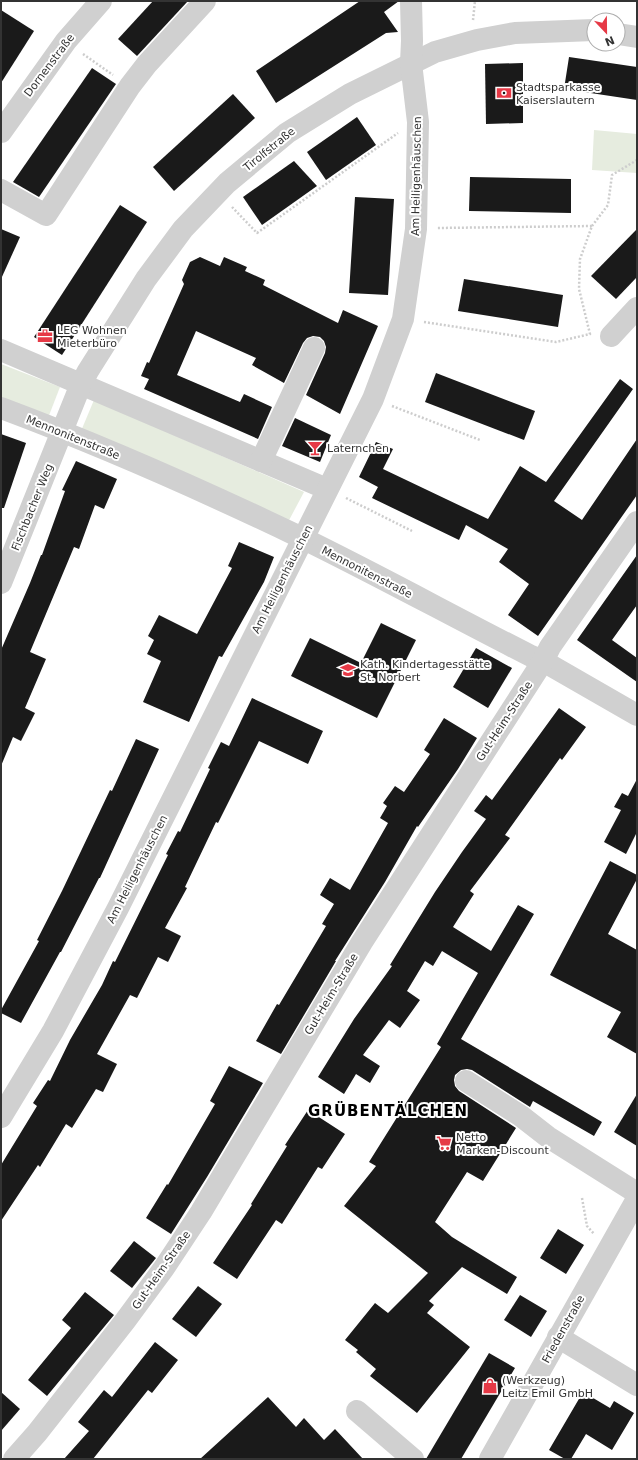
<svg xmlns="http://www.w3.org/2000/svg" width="638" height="1460" font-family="'DejaVu Sans',sans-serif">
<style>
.green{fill:#e6ecdf}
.building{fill:#1a1a1a}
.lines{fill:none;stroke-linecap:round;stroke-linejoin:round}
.path{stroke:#cdcdcd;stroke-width:2.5;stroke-dasharray:2 2;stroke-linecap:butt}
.minor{stroke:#d0d0d0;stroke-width:22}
.labels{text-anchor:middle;stroke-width:4;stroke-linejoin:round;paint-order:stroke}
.street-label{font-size:11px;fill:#333;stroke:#fff}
.poi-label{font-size:11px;fill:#333;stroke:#fff;text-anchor:start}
.district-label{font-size:15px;font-weight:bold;letter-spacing:1px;fill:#000;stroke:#fff}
</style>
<rect width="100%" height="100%" fill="#fff"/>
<g class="green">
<path d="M 594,130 L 637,134 L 637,173 L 592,170 Z"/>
<path d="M 1,364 L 60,387 L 48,418 L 1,399 Z"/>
<path d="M 94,400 L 304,492 L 287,524 L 81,431 Z"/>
</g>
<g class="building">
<path d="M 153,1 L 188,1 L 137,56 L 118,39 Z"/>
<path d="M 360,1 L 399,1 L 384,12 L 398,32 L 386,33 L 276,103 L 256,71 Z"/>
<path d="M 1,10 L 34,31 L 1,83 Z"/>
<path d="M 569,57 L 637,67 L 637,100 L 564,89 Z"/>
<path d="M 523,63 L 523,123 L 486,124 L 485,64 Z"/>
<path d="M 92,68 L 116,84 L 39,197 L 13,182 Z"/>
<path d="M 233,94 L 255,118 L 174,191 L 153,167 Z"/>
<path d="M 357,117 L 376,145 L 326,180 L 307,152 Z"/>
<path d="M 294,161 L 317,186 L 262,225 L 243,197 Z"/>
<path d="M 470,177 L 571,179 L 571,213 L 469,211 Z"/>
<path d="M 355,197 L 394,199 L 388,295 L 349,293 Z"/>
<path d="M 120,205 L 147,222 L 62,355 L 34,337 Z"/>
<path d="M 1,229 L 20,237 L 1,279 Z"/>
<path d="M 637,229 L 637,277 L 616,299 L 591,276 Z"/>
<path d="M 200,257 L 220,266 L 224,257 L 247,267 L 245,271 L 265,280 L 263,285 L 338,323 L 343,310 L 378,326 L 340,414 L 306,395 L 325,353 L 326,347 L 324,341 L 320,337 L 313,336 L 307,338 L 303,343 L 284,383 L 252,365 L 256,358 L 196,331 L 177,375 L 240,402 L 244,394 L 272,407 L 258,439 L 144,389 L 149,379 L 141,376 L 147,362 L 149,363 L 184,284 L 182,280 L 190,262 Z"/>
<path d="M 464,279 L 563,295 L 558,327 L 458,311 Z"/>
<path d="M 436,373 L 535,411 L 524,440 L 425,402 Z"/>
<path d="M 620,379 L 633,389 L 554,501 L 582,520 L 637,439 L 637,495 L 538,636 L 508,615 L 529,584 L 499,562 L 508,549 L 466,525 L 459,540 L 372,498 L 378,487 L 359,477 L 376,442 L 393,449 L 383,469 L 488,519 L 520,466 L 546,482 Z"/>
<path d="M 295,418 L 331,435 L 320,462 L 282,446 Z"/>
<path d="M 1,434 L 26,443 L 4,508 L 1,508 Z"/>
<path d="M 76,461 L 117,479 L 104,509 L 95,505 L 79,549 L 74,547 L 30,652 L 46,659 L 25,708 L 35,713 L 21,741 L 13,737 L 1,766 L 1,650 L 30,583 L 41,555 L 42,555 L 65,491 L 62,490 Z"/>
<path d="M 239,542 L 274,557 L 264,582 L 222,657 L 219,656 L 189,722 L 143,702 L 161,661 L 147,654 L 154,640 L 148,636 L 159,615 L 197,634 L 232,568 L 228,566 Z"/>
<path d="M 637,555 L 637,605 L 612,640 L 637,658 L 637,682 L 577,640 Z"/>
<path d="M 381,623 L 416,640 L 377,718 L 291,676 L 310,638 L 361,663 Z"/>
<path d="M 476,648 L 512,668 L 488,708 L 453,687 Z"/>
<path d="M 252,698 L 323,731 L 308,764 L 259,741 L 218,823 L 216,822 L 185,887 L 187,888 L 165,928 L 181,936 L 168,962 L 158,957 L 137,998 L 130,995 L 97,1054 L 117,1064 L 103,1092 L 96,1089 L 72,1128 L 66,1124 L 40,1167 L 38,1165 L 1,1221 L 1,1165 L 37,1106 L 33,1103 L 48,1080 L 50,1081 L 70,1040 L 102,985 L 113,961 L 115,962 L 168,855 L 166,854 L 178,831 L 180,832 L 210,769 L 208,768 L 221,742 L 229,746 Z"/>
<path d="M 559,708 L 586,727 L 562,760 L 560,758 L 505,835 L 510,838 L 470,891 L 474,894 L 453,927 L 491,951 L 518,905 L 534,914 L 461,1039 L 602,1122 L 594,1136 L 533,1101 L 530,1107 L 472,1070 L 467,1069 L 461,1070 L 455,1075 L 454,1080 L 455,1086 L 459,1091 L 516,1128 L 483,1181 L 467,1172 L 435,1222 L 452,1237 L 517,1277 L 507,1294 L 462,1267 L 429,1301 L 434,1305 L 427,1313 L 470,1347 L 417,1413 L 370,1376 L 376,1369 L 356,1352 L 358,1350 L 345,1340 L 375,1303 L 388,1313 L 428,1273 L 344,1206 L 376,1166 L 369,1162 L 441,1047 L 437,1044 L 478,973 L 442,951 L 433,966 L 425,961 L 407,991 L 420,1000 L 400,1028 L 389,1020 L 363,1055 L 380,1066 L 370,1083 L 356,1074 L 344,1094 L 318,1077 L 354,1019 L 392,966 L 390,965 L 435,892 L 462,852 L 486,819 L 474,811 L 486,795 L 492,800 Z"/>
<path d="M 444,718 L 477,738 L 458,769 L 418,827 L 417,826 L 385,882 L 335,961 L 336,961 L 281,1054 L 256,1041 L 277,1004 L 279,1005 L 326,926 L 322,924 L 334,904 L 320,895 L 330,878 L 350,890 L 388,823 L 380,818 L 387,806 L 383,803 L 395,786 L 404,792 L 430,754 L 424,750 Z"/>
<path d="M 136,739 L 159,749 L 100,878 L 99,878 L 61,952 L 60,952 L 21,1023 L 1,1013 L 1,1010 L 39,941 L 37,940 L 62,891 L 110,790 L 112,791 Z"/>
<path d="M 637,779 L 637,832 L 626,854 L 604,842 L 621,810 L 614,807 L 622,793 L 628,796 Z"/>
<path d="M 610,861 L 637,875 L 637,879 L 608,934 L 637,950 L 637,1054 L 607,1037 L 621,1012 L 550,975 Z"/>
<path d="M 229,1066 L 263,1083 L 207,1177 L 171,1234 L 146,1218 L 167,1184 L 168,1185 L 215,1104 L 210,1101 Z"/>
<path d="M 637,1094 L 637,1146 L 614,1132 Z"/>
<path d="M 308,1110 L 345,1134 L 322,1169 L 318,1167 L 282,1224 L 276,1220 L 237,1279 L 213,1263 L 252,1205 L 251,1204 L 287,1146 L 285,1145 Z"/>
<path d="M 558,1229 L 584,1245 L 566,1274 L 540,1258 Z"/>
<path d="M 134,1241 L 156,1258 L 132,1288 L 110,1271 Z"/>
<path d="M 198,1286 L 222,1304 L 196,1337 L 172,1319 Z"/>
<path d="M 85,1292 L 114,1315 L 47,1396 L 28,1380 L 71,1328 L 62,1320 Z"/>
<path d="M 520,1295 L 547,1311 L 531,1337 L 504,1320 Z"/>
<path d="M 155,1342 L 178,1360 L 152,1393 L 148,1390 L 93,1459 L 64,1459 L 89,1431 L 78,1422 L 104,1390 L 112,1397 Z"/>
<path d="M 489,1353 L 515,1368 L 461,1459 L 426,1459 Z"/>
<path d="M 1,1392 L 20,1409 L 1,1431 Z"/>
<path d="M 583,1392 L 610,1408 L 614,1401 L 634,1413 L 612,1450 L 586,1434 L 571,1459 L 565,1459 L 549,1450 Z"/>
<path d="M 268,1397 L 296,1427 L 304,1418 L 324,1440 L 335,1429 L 363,1459 L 200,1459 Z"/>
</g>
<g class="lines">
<g class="path">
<path d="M 473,20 L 475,1"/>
<path d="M 83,54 L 113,75"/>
<path d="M 232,207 L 257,233 L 398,133"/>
<path d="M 592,226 L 608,205 L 612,175 L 637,160"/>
<path d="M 424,322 L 556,342 L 590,334 L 579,289 L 580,259 L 592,226 L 437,228"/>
<path d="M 392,406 L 480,440"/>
<path d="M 346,498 L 412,531"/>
<path d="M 582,1198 L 587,1226 L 594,1234"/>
</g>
<g class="minor">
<path d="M 618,34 L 637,37"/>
<path d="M 1,132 L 66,41 L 101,1"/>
<path d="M 1,190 L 46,215 L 130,86 L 147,64 L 205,1"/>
<path d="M 611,336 L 637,308"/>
<path d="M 1,350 L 327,489"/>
<path d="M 1,408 C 103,446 202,490 300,537 C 378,575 454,617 531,656 L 543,661 L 637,715"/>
<path d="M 261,461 L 314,348"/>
<path d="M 1,583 L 81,384 L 88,371 L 146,279 L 183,229 L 227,183 L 287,133 L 350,94 L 435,52 L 477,40 L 515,33 L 594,30"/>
<path d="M 466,1081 L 521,1116 L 548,1137 L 637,1193"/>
<path d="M 1,1117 L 53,1031 L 118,908 L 373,399 L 403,319 L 416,229 L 418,122 L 411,63 L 412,41 L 411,1"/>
<path d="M 558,1337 L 637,1385"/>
<path d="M 357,1411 L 413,1459"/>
<path d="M 14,1459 L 37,1433 L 125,1321 L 164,1268 L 201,1212 L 362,942 L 543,661 L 550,647 L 637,522"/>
<path d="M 490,1459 L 637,1199"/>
</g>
</g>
<defs>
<g id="bank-bare" transform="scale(1.2)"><path d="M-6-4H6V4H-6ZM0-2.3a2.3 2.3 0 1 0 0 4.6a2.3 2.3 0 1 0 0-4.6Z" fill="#e63946" stroke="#fff" stroke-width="2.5" paint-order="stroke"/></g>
<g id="office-bare" transform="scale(1.2)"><path d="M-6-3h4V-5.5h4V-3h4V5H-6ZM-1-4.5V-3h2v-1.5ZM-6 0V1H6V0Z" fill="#e63946" stroke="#fff" stroke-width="2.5" paint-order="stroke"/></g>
<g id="bar-bare" transform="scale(1.2)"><path d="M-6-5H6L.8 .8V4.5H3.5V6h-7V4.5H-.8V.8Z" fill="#e63946" stroke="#fff" stroke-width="2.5" paint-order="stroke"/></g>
<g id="school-bare" transform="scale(1.2)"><path d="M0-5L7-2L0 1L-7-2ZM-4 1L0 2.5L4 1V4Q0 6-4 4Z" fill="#e63946" stroke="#fff" stroke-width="2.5" paint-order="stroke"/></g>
<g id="supermarket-bare" transform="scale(1.2)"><path d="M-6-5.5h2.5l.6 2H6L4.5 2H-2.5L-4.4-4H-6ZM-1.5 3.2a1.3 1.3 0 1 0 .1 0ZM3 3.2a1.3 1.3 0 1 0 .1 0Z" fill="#e63946" stroke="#fff" stroke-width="2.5" paint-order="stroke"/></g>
<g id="shop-bare" transform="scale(1.2)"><path d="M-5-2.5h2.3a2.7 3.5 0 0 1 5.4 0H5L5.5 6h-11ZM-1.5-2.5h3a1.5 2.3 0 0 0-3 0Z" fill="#e63946" stroke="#fff" stroke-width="2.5" paint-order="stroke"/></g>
</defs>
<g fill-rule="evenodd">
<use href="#bank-bare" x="504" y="93"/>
<use href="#office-bare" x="45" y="336"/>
<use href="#bar-bare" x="315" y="448"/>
<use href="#school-bare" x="348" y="670"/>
<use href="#supermarket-bare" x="444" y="1143"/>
<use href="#shop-bare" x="490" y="1386"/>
</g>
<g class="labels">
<g class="street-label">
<text transform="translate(49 65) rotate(-53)" y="4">Dornenstraße</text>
<text transform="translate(269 149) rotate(-39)" y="4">Tirolfstraße</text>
<text transform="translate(416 176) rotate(-89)" y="4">Am Heiligenhäuschen</text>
<text transform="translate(73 437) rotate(22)" y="4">Mennonitenstraße</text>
<text transform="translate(32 507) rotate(-68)" y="4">Fischbacher Weg</text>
<text transform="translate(367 572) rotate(27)" y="4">Mennonitenstraße</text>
<text transform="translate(282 579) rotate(-63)" y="4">Am Heiligenhäuschen</text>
<text transform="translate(504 721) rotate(-57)" y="4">Gut-Heim-Straße</text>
<text transform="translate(137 869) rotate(-63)" y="4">Am Heiligenhäuschen</text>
<text transform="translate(331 994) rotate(-59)" y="4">Gut-Heim-Straße</text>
<text transform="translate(161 1270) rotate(-55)" y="4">Gut-Heim-Straße</text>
<text transform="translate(563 1329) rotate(-61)" y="4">Friedenstraße</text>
</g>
<g class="poi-label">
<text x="516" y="91">Stadtsparkasse<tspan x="516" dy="13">Kaiserslautern</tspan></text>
<text x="57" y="334">LEG Wohnen<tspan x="57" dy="13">Mieterbüro</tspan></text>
<text x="327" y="452">Laternchen</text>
<text x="360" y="668">Kath. Kindertagesstätte<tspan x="360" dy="13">St. Norbert</tspan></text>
<text x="456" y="1141">Netto<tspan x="456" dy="13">Marken-Discount</tspan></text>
<text x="502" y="1384">(Werkzeug)<tspan x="502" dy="13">Leitz Emil GmbH</tspan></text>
</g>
<g class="district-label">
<text x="388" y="1116">GRÜBENTÄLCHEN</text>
</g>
</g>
<rect width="638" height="1460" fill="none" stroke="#333333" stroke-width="4"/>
<g transform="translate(606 32) rotate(158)"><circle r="19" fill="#ffffff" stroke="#adadad"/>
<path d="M0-3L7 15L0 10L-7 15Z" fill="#e63946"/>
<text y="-6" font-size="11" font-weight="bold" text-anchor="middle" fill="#333333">N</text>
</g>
</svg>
